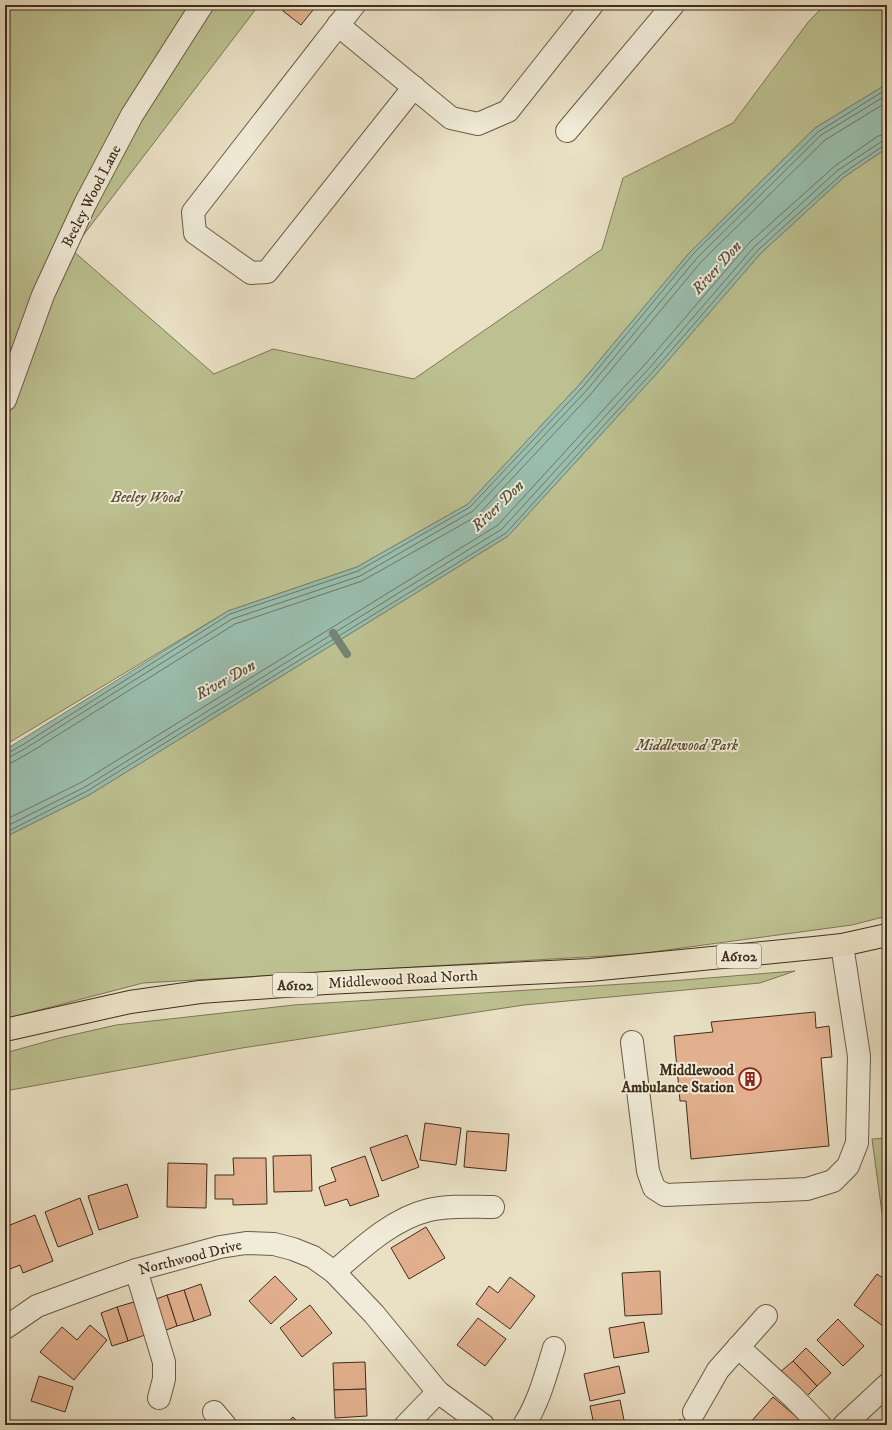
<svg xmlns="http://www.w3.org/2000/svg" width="892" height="1430" font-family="'IM FELL DW Pica',serif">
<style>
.green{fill:#bdc191;stroke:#7f7856}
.water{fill:#9abeae;stroke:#768474}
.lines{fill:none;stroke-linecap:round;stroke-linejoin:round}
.shore{stroke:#6e7665;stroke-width:1}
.stream{stroke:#768474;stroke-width:8}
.building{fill:#e2b08e;stroke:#412e1c}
.minor-casing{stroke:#6b5b46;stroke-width:24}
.major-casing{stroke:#412e1c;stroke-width:24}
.minor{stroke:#f1ecd9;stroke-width:22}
.major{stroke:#eae1c5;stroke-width:22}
.labels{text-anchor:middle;stroke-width:4;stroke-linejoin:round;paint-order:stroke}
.shield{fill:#f1ecd9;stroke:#766755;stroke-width:1}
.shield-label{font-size:14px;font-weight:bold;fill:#412e1c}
.street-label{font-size:15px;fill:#412e1c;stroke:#f1ecd9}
.park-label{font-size:15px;font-style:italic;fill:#5a4b33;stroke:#f1ecd9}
.poi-label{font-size:15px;font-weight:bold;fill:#412e1c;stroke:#f1ecd9;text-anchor:end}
.water-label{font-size:16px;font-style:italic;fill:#575240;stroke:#f1ecd9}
</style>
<rect width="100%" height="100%" fill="#eae1c5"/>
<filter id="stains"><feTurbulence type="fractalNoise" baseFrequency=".005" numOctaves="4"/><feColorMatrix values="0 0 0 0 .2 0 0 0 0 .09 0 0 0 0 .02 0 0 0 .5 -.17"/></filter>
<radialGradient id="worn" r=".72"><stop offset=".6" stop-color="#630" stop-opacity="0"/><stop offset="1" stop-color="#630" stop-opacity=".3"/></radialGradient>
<g class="green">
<path d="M 5,5 L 259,5 L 72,250 L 214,374 L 273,349 L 414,379 L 602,249 L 623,178 L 733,123 L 809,21 L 825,5 L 887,5 L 887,84 L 815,128 L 690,252 L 579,385 L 468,504 L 357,567 L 228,611 L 5,745 Z"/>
<path d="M 887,148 L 887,916 L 852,925 L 637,954 L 143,983 L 5,1019 L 5,837 L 89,795 L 508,536 L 659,371 L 761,253 L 844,177 Z"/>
<path d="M 795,971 L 760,983 L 524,1005 L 242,1048 L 5,1091 L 5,1053 L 59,1038 L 116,1025 L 294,1005 L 671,981 Z"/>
<path d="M 887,1138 L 887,1217 L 882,1213 L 872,1139 Z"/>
</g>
<path class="water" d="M 887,84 L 887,148 L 844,177 L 761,253 L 659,371 L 508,536 L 89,795 L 5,837 L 5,750 L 228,611 L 357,567 L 468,504 L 579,385 L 690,252 L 815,128 Z"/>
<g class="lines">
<g class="shore">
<path d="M 5,753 L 8,753 L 24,744 L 230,614 L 358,571 L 470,507 L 582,388 L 693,254 L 818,132 L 887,89"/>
<path d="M 5,758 L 10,757 L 26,748 L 232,619 L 360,576 L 473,511 L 586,391 L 697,258 L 821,135 L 887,95"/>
<path d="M 5,764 L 13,762 L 29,753 L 235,624 L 362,581 L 477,516 L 590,395 L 701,262 L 825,140 L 887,102"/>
<path d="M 5,820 L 82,782 L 498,525 L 648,361 L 750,242 L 835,166 L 878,136 L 887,134"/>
<path d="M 5,827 L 85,787 L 502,529 L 652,365 L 754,247 L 838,170 L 881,142 L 887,140"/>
<path d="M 5,833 L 87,791 L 506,533 L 656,368 L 758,250 L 842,174 L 883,146 L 887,145"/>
</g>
<path class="stream" d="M 333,633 L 347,654"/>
</g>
<g class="building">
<path d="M 287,5 L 317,5 L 301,25 L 283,11 Z"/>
<path d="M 815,1012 L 816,1028 L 829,1026 L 832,1057 L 821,1058 L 829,1146 L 691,1159 L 686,1101 L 680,1101 L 674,1036 L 713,1032 L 711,1022 Z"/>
<path d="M 425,1123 L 461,1128 L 456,1165 L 420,1160 Z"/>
<path d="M 467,1131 L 509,1134 L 506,1171 L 464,1167 Z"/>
<path d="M 407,1135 L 419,1167 L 382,1181 L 370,1148 Z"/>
<path d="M 311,1155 L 312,1191 L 274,1192 L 273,1156 Z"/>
<path d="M 365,1156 L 379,1196 L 350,1206 L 347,1199 L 325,1206 L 319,1187 L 336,1181 L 331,1168 Z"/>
<path d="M 233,1158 L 266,1158 L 267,1204 L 233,1205 L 233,1199 L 215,1199 L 215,1175 L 234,1175 Z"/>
<path d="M 168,1163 L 207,1164 L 206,1208 L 167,1207 Z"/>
<path d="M 127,1184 L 138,1217 L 99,1230 L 88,1196 Z"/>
<path d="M 80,1198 L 93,1234 L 58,1247 L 45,1212 Z"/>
<path d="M 35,1215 L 53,1261 L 23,1273 L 20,1265 L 5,1271 L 5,1227 Z"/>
<path d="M 426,1227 L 445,1258 L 409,1279 L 391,1248 Z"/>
<path d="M 660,1271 L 662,1314 L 625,1316 L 622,1273 Z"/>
<path d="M 877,1274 L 887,1281 L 887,1329 L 854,1305 Z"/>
<path d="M 275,1276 L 297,1299 L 271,1324 L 249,1301 Z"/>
<path d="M 510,1277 L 535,1296 L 510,1329 L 476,1304 L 489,1286 L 498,1293 Z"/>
<path d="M 201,1284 L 211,1315 L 194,1321 L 184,1290 Z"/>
<path d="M 184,1290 L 194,1321 L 177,1326 L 167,1295 Z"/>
<path d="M 167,1295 L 177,1326 L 161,1332 L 151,1301 Z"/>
<path d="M 134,1302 L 145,1335 L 128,1341 L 117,1307 Z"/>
<path d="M 310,1305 L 332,1333 L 302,1357 L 280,1328 Z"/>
<path d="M 117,1307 L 128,1341 L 112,1346 L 101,1313 Z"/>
<path d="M 478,1318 L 506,1339 L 485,1366 L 457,1345 Z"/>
<path d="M 838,1319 L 864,1346 L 843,1366 L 817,1340 Z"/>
<path d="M 644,1322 L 649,1352 L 614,1358 L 609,1328 Z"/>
<path d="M 90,1325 L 107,1340 L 74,1380 L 40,1352 L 62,1327 L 77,1340 Z"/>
<path d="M 806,1348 L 831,1373 L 817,1386 L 793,1361 Z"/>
<path d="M 793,1361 L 817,1386 L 804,1399 L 779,1373 Z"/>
<path d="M 365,1362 L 366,1389 L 334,1390 L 333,1363 Z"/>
<path d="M 619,1366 L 625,1393 L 590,1401 L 584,1374 Z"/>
<path d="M 39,1376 L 73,1387 L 65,1412 L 31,1401 Z"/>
<path d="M 366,1389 L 367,1416 L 335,1418 L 334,1390 Z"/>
<path d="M 773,1397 L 799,1419 L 793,1425 L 748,1425 Z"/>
<path d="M 620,1400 L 625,1425 L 585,1425 L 585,1422 L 593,1420 L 590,1406 Z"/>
<path d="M 293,1417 L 300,1425 L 284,1425 Z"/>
<path d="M 680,1419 L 687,1425 L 675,1425 Z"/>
<path d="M 34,1422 L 65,1425 L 33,1425 Z"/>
</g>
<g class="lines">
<g class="minor-casing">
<g id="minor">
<path d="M 354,5 L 193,212 L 195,233 L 251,273 L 267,272 L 414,87"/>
<path d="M 338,25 L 451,118 L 478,124 L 508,111 L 592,5"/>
<path d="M 567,131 L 673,5"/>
<path d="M 5,400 L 43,295 L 85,204 L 132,115 L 202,5"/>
<path d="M 632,1042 L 648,1171 L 654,1188 L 665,1195 L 807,1189 L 833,1181 L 848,1166 L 857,1143 L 859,1056 L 842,945"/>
<path d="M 136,1270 L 164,1362 L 164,1379 L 159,1398"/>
<path d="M 334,1272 C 362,1248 392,1219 429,1210 C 449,1205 472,1207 493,1207"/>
<path d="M 5,1328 L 37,1306 L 91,1286 L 136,1270 L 220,1247 L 246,1243 L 274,1244 L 293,1249 L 313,1257 L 334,1272 L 374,1314 L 438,1392 L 483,1425"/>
<path d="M 738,1347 L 793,1397 L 820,1425"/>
<path d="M 214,1412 L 225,1425"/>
<path d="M 694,1412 L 718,1370 L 766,1316"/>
<path d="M 406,1425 L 438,1392"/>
<path d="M 524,1425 C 539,1402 546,1374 554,1348"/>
<path d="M 844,1425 L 887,1385"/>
</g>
</g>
<g class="major-casing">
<path id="major" d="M 5,1030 L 130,1002 L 200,992 L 326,983 L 590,970 L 814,948 L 842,945 L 887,935"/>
</g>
<use href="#minor" class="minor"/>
<use href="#major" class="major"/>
</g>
<defs>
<g id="building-ring" transform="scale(1.15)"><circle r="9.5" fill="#f1ecd9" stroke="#8f2418" stroke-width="1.5"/><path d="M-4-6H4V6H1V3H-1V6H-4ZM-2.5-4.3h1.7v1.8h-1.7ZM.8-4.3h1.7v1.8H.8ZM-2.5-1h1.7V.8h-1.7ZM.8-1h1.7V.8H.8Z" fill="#8f2418"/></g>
</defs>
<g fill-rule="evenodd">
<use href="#building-ring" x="750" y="1079"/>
</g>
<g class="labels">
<g class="shield">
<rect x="717" y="944" width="44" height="24" rx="3"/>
<rect x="273" y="973" width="44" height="24" rx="3"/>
</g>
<g class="shield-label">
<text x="739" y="961">A6102</text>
<text x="295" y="990">A6102</text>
</g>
<g class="street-label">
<text transform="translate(91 196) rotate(-63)" y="5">Beeley Wood Lane</text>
<text transform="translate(403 979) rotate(-3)" y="5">Middlewood Road North</text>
<text transform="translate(190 1257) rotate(-14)" y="5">Northwood Drive</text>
</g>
<g class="park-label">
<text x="146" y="502">Beeley Wood</text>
<text x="687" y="750">Middlewood Park</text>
</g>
<g class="poi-label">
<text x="734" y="1075">Middlewood<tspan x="734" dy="17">Ambulance Station</tspan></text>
</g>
<g class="water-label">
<text transform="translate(716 267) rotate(-48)" y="6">River Don</text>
<text transform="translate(497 505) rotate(-44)" y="6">River Don</text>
<text transform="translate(225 679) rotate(-29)" y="6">River Don</text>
</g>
</g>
<rect width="892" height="1430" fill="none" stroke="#eae1c5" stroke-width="20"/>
<rect x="6" y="6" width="880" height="1418" fill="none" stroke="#412e1c" stroke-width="2"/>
<rect x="10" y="10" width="872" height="1410" fill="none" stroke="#412e1c"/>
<rect width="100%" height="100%" filter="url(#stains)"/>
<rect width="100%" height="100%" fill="url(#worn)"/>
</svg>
